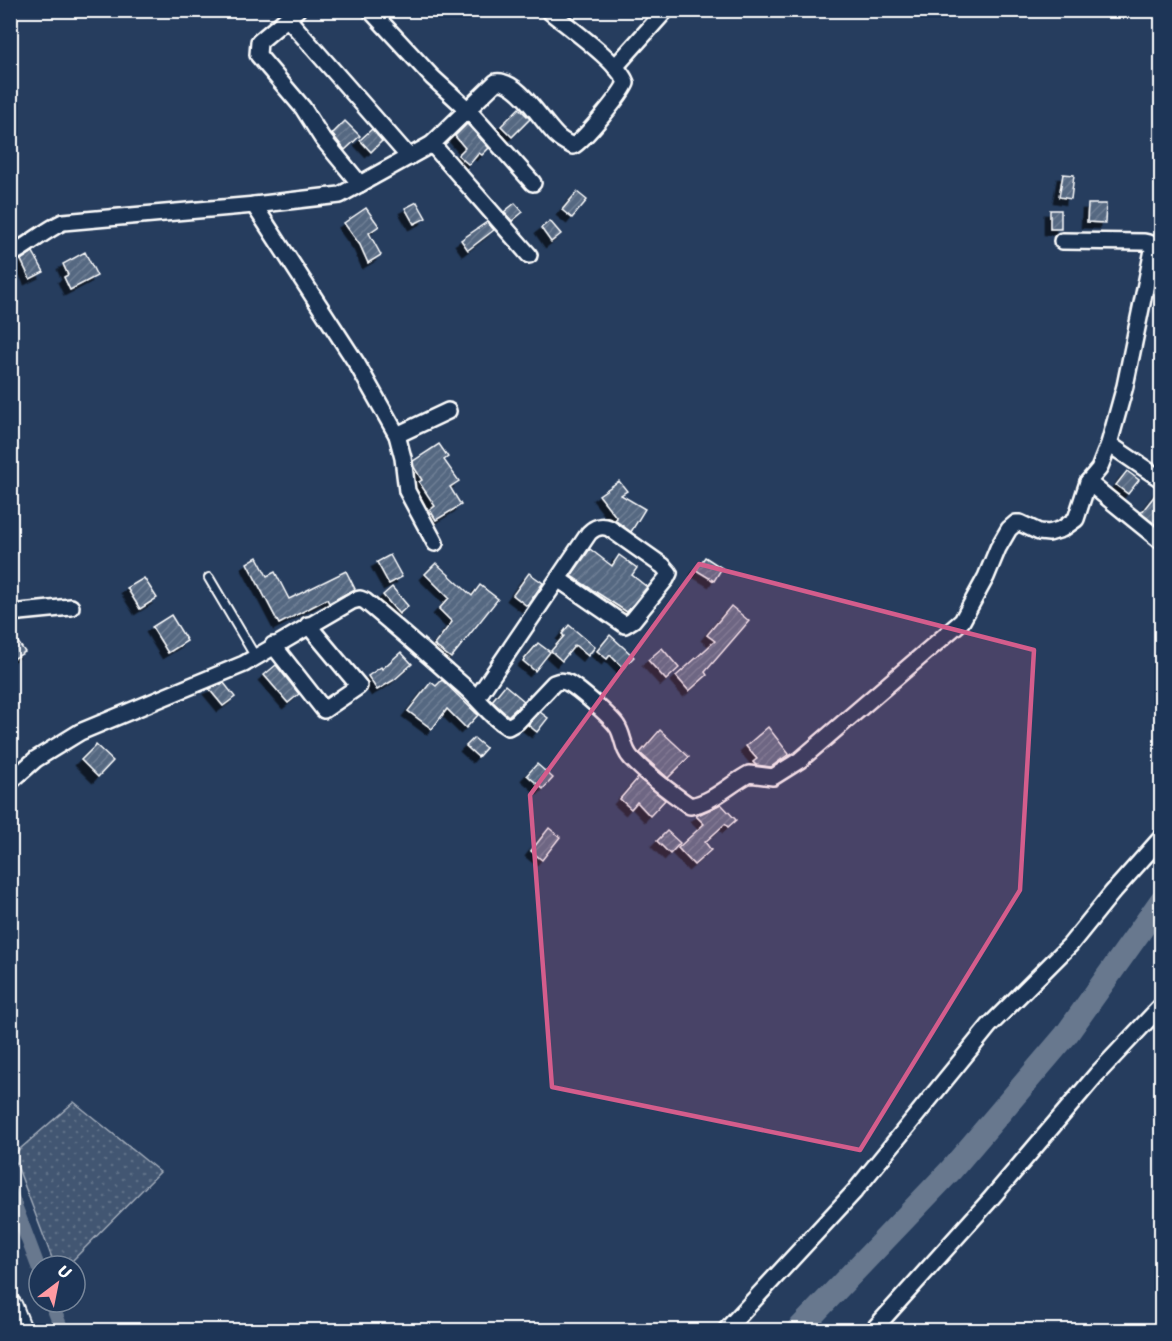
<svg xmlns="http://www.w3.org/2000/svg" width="1172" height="1341" font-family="Sriracha,sans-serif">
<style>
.grass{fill:url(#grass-dots);stroke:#a0aab8;stroke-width:1.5}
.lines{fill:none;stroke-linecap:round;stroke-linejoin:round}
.canal{stroke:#67788e;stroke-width:14}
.river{stroke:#67788e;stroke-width:24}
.building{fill:url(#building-hatch);stroke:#fff;stroke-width:1.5;filter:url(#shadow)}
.service-casing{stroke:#fff;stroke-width:12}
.minor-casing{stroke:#fff;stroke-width:20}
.primary-casing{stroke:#fff;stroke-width:28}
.service{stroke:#1d3557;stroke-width:8}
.minor{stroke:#1d3557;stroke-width:15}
.primary{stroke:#1d3557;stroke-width:24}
.marked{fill:#d45d8c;fill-opacity:0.2;stroke:#d45d8c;stroke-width:4.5;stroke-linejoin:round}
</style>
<defs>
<pattern id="grass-dots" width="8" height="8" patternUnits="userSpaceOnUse" patternTransform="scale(1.5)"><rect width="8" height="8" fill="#425672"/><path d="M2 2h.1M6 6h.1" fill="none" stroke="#5e6f87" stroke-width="1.8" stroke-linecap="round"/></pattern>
<pattern id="building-hatch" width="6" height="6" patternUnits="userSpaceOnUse" patternTransform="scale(1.5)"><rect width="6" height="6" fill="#556781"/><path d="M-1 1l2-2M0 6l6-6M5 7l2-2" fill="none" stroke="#6e7e94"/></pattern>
<filter id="shadow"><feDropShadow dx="-5.5" dy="5.5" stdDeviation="0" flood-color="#0009"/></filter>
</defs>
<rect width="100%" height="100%" fill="#263d5e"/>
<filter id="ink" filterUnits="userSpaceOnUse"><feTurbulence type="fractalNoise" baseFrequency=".0167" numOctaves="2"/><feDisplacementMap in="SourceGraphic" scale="12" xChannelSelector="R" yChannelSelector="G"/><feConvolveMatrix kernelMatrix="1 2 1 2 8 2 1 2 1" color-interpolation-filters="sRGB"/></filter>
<g filter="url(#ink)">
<path class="grass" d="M 74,1102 L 160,1172 L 67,1266 L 55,1266 L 13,1155 Z"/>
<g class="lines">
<g class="canal">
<path d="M 10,1192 L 39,1269"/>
<path d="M 51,1302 L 62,1330"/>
</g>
<path class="river" d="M 798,1330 L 951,1170 L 1066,1035 L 1162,900"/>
</g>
<g class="building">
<path d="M 519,108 L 530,119 L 512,137 L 501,126 Z"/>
<path d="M 345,121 L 360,136 L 345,150 L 332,134 Z"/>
<path d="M 467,124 L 489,148 L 482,155 L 479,153 L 469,165 L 458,155 L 465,148 L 455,136 Z"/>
<path d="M 372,129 L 382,141 L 371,152 L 360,140 Z"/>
<path d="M 1063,174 L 1074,175 L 1071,199 L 1059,197 Z"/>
<path d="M 577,192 L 587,200 L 572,218 L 562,210 Z"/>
<path d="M 417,202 L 426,218 L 414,224 L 405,208 Z"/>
<path d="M 515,203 L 523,212 L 512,221 L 504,212 Z"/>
<path d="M 1088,204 L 1106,204 L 1105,223 L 1087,222 Z"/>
<path d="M 366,208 L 379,226 L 369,233 L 381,255 L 368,263 L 360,245 L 344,223 Z"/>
<rect x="1050" y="210" width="11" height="19"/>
<path d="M 550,221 L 561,234 L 551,242 L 541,228 Z"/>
<path d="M 487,222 L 494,230 L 468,250 L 461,240 Z"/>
<path d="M 33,252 L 44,272 L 30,279 L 21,260 Z"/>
<path d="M 85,252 L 97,276 L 70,290 L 64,277 L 68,275 L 63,264 Z"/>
<path d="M 439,444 L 448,457 L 444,460 L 459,481 L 450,487 L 461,505 L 436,520 L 430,510 L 435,506 L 419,482 L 422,480 L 414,467 L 413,461 Z"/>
<path d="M 1127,471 L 1139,480 L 1128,494 L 1116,485 Z"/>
<path d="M 619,481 L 627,491 L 621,495 L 645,509 L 631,532 L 615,520 L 617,518 L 599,495 Z"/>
<path d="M 1160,489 L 1161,490 L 1161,518 L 1156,525 L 1141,513 Z"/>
<path d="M 590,549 L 612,566 L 619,555 L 637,568 L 632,575 L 647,587 L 627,612 L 571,576 Z"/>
<path d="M 390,555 L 402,577 L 389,584 L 377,562 Z"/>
<path d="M 257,557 L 267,576 L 275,572 L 289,599 L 346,571 L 355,589 L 329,603 L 327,599 L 279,624 L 247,563 Z"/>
<path d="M 705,557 L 722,568 L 714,581 L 696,570 Z"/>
<path d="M 436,563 L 472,596 L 480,585 L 498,599 L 451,658 L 434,645 L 452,622 L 439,609 L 449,598 L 425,574 Z"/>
<path d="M 529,573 L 543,583 L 527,606 L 513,595 Z"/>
<path d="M 144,578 L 157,598 L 140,609 L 127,588 Z"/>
<path d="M 392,587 L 408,606 L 399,614 L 383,595 Z"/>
<path d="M 731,606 L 749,621 L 705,672 L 707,675 L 689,691 L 676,676 L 715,641 L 707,635 Z"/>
<path d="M 171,615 L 187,641 L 168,653 L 152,627 Z"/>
<path d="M 569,625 L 595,647 L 588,656 L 575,645 L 562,661 L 551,651 L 564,636 L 562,634 Z"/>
<path d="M 10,631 L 25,652 L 10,661 Z"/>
<path d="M 610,635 L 634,657 L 623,668 L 610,655 L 607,659 L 597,651 Z"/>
<path d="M 538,643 L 550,652 L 535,671 L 523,661 Z"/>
<path d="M 662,648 L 679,668 L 666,680 L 648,660 Z"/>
<path d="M 401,652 L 412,664 L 394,680 L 377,690 L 368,676 L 381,667 L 382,669 Z"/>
<path d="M 276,665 L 299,694 L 288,703 L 264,675 Z"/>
<path d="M 442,680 L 478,715 L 466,728 L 447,709 L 432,729 L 408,711 L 431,682 L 436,686 Z"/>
<path d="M 224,683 L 235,697 L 223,706 L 209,689 Z"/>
<path d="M 505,685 L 524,701 L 508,716 L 492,701 Z"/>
<path d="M 540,712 L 548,718 L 537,732 L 528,725 Z"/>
<path d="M 768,727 L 789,754 L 771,767 L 756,765 L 753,762 L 757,759 L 746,746 Z"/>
<path d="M 660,730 L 689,757 L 668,778 L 640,753 Z"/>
<path d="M 474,738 L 486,748 L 478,757 L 466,746 Z"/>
<path d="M 96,745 L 113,761 L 98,777 L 81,760 Z"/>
<path d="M 537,764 L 553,778 L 543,789 L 527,775 Z"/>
<path d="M 638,778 L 665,800 L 650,816 L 637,802 L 631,809 L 620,799 Z"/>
<path d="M 721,804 L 736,820 L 728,827 L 725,824 L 705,842 L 711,850 L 694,865 L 678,848 L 704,824 L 696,816 Z"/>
<path d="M 549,828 L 560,837 L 542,860 L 531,851 Z"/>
<path d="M 667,831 L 680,843 L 670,854 L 657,841 Z"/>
</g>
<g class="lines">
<g class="service-casing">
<path id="service" d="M 209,578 L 255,656"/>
</g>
<g class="minor-casing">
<g id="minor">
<path d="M 297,10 L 259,42 L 258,55 L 303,108 L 322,138 L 360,184"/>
<path d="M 370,10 L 432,77 L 467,109 L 533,183"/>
<path d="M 288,19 L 409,157"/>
<path d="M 615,67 L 666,10"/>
<path d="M 432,144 L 529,255"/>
<path d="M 254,205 L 357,364 L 397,435 L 403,458 L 407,491 L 435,543"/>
<path d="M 1062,241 L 1144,242 L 1157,245"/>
<path d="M 10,255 C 29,245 44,231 63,222 L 254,205 L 340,195 L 432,144 L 496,82 C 518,79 542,122 557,136 C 562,141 567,143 573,146 C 584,140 621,95 626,83 C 619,62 567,26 548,10"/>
<path d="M 397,435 L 448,411"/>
<path d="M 1109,444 L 1162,480"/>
<path d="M 1088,482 L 1162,542"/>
<path d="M 10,613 L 71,607"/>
<path d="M 273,645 L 324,710 L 359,686 L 308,625"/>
<path d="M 477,698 L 589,533 C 595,527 602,525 609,528 L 663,566 L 669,573 L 666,579 L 633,620 L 625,625 L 558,579"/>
<path d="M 10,782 L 36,759 L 80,732 L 244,664 L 352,601 L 360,599 L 365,601 C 400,630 434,660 467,689 C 481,702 492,718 508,727 L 517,722 L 554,683 C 559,681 563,680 568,683 C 577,687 611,717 617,726 C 624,736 622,749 632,759 C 649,777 670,792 690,806 C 712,803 730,784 749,774 L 773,777 L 800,760 L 962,621 L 986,577 L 998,548 L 1009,529 L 1016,523 L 1020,523 L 1039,532 L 1049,533 L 1062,529 L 1076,519 L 1088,482 L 1099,469 L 1109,444 L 1125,386 L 1153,250 L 1157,245 L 1162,249"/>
<path d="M 726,1330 L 854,1192 L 989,1026 L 1070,945 L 1112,893 L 1162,837"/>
<path d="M 873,1330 L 989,1201 L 1097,1074 L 1162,1005"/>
</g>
</g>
<g class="primary-casing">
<path id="primary" d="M 10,1307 L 19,1330"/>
</g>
<use href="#service" class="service"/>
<use href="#minor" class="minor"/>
<use href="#primary" class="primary"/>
</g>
</g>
<path class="marked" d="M 699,564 L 1034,650 L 1020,890 L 860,1150 L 552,1087 L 530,795 Z"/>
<rect width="1172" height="1341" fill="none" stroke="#1d3557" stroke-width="36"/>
<rect x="18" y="18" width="1136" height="1305" fill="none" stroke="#fff" stroke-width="2" filter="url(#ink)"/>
<g transform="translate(57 1284) rotate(32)"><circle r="28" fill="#1d3557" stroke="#77869a" stroke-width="1.5"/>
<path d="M0-4.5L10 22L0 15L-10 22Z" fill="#ff9aa2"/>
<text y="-9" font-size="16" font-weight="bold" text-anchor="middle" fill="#ffffff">U</text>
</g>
</svg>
